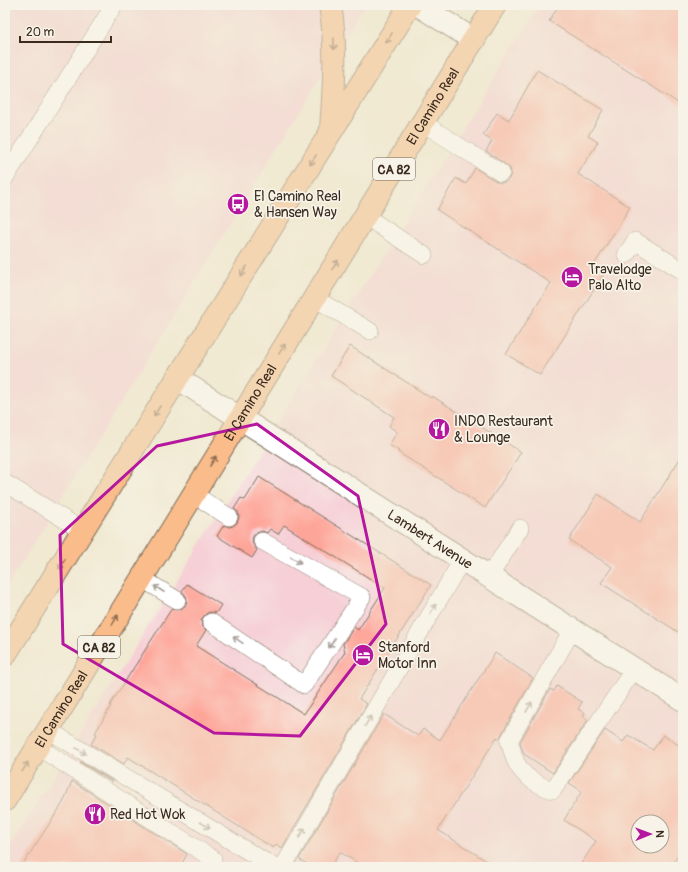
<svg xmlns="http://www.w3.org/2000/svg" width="688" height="872" font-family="Pangolin,sans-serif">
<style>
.built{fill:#f6cfd7;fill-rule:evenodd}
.building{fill:#fea599;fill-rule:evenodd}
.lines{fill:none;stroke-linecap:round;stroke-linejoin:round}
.service-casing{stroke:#7b6d5d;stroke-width:18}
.minor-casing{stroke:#7b6d5d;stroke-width:24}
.tertiary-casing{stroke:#7b6d5d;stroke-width:24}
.primary-casing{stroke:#7b6d5d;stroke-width:24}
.service{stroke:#fff;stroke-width:17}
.minor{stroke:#fff;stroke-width:22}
.tertiary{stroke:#fff;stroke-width:22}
.primary{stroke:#f9bc8a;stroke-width:22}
.oneway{stroke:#906c4f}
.oneway2{stroke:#a79f9a}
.marked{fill:none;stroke:#b5179e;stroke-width:3;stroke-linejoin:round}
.labels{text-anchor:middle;stroke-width:3.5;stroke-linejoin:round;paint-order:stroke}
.shield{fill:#f7f3e8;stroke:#73665b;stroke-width:1}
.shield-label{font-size:13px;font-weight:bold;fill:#3b2a1e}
.street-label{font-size:14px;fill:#3b2a1e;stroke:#f7f3e8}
.poi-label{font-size:14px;fill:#3b2a1e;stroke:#f7f3e8;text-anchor:start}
</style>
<rect width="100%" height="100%" fill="#f7f3e8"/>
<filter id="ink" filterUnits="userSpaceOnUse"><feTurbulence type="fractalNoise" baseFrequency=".025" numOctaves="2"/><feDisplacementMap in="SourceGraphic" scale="8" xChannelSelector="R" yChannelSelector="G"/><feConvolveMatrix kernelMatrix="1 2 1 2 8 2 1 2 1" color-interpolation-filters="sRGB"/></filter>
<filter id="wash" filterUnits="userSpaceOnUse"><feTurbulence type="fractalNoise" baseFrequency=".012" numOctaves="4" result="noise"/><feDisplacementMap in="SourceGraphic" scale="16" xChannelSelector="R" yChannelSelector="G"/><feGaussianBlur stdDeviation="0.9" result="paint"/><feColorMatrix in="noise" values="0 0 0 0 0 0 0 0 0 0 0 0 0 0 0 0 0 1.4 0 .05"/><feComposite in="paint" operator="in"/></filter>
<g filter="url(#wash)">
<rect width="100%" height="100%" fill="#f1e9d1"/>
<g class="built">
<path d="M 5,5 L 365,5 L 5,590 Z"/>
<path d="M 540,5 L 683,5 L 683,867 L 5,867 L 5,854 ZM 638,822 L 662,822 L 662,846 L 638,846 Z"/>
</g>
<g id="blocks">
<g class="building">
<path d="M 559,5 L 683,5 L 683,106 L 549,21 Z"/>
<path d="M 537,70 L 603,110 L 588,136 L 598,142 L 578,174 L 630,207 L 594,265 L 605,272 L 540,375 L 506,354 L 551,283 L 437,210 L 456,178 L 466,184 L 475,168 L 496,181 L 500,183 L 505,182 L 509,179 L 511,173 L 510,168 L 506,165 L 486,151 L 492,141 L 483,135 L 497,113 L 509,120 Z"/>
<path d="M 350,346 L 431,398 L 432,396 L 521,452 L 485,508 L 398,452 L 399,451 L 389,445 L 397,432 L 389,426 L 394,417 L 331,376 Z"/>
<path d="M 683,454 L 683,635 L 601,583 L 612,567 L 569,540 L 598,494 L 640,522 Z"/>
<path d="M 259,477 L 431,585 L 359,699 L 367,704 L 282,848 L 276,844 L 273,848 L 128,757 L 124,764 L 91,744 L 97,734 L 95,733 L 111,706 L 110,705 L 172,608 L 176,610 L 181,609 L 186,605 L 187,600 L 186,596 L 182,591 L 187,584 L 221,605 L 216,613 L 212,612 L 207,613 L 203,617 L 201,621 L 202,626 L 206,630 L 196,646 L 304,714 L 345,652 L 343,644 L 354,627 L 358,630 L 385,588 L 284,525 L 278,534 L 270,529 L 267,533 L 262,531 L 257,533 L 253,536 L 252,542 L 254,546 L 257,550 L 252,558 L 217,536 L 224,525 L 229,527 L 233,526 L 237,523 L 239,517 L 238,512 L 234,509 L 241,498 L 245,500 Z"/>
<path d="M 495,653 L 533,678 L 499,739 L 497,737 L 438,830 L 496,867 L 364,867 L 340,852 L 330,867 L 312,867 L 299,859 L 384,714 L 418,736 L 423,729 L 440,740 Z"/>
<path d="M 557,686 L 582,702 L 578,709 L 585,713 L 583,716 L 588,720 L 553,773 L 524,754 L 520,742 L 550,689 L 554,691 Z"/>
<path d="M 605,730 L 623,742 L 628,735 L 653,750 L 663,735 L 683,748 L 683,848 L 671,867 L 579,867 L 596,841 L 564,820 L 582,791 L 569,783 ZM 638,822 L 662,822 L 662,846 L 638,846 Z"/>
<path d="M 80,762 L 81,762 L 113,781 L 112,782 Z"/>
<path d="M 72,781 L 187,854 L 180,867 L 21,867 L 63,803 Z"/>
</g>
</g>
</g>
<g filter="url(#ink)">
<use href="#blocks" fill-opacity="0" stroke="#7b6d5d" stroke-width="1"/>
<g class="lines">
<g class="service-casing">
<g id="service">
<path d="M 423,123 L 501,173"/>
<path d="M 5,178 L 114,5"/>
<path d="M 365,216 L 424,255"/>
<path d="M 626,255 L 635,241 L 683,271"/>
<path d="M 314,298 L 370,331"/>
<path d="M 5,483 L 82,530"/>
<path d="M 193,494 L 229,517"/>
<path d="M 489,577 L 520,528"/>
<path d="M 141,578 L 177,600"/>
<path d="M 211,622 L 304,685 L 362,597 L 262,541"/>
<path d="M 572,630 L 509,741 C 512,748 513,756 516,762 C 522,776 539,786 553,790 L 634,669"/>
<path d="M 48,730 L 274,867"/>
<path d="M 38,747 L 213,859 L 213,867"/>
<path d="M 283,867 L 462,560"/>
</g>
</g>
<g class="minor-casing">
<g id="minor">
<path id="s1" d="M 177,378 L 683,700"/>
</g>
</g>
<g class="tertiary-casing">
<path id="tertiary" d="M 418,5 L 474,40"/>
</g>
<g class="primary-casing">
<g id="primary">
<path d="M 330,5 C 337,46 334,88 331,129"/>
<path d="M 5,655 L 410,5"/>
<path id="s2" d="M 5,800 L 495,5"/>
</g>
</g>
<use href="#service" class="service"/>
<use href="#minor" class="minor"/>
<use href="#tertiary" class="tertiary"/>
<use href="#primary" class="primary"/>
</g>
<defs><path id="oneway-shaft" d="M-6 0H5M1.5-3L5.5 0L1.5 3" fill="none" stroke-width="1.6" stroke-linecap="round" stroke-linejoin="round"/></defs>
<g class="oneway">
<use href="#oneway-shaft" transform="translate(389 38) rotate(122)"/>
<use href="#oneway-shaft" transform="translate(334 44) rotate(89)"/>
<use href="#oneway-shaft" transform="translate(313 160) rotate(122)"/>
<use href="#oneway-shaft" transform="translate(335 265) rotate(-58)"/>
<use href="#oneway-shaft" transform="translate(244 271) rotate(122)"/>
<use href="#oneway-shaft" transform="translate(282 349) rotate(-58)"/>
<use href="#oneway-shaft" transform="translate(157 411) rotate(122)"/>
<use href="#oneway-shaft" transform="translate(213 461) rotate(-59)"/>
<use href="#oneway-shaft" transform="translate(62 564) rotate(122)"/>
<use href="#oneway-shaft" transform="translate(115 620) rotate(-59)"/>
<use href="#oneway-shaft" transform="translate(25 767) rotate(-58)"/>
</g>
<g class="oneway2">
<use href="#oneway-shaft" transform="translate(296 560) rotate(30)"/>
<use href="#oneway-shaft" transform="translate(159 589) rotate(-147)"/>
<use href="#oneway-shaft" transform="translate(433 609) rotate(-60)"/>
<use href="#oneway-shaft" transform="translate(238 640) rotate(-146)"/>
<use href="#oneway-shaft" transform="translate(332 643) rotate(123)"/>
<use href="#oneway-shaft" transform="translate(529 707) rotate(-61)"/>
<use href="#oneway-shaft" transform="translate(368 721) rotate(-60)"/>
<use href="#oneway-shaft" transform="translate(81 751) rotate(31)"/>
<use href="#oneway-shaft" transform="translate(205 825) rotate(31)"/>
<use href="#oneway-shaft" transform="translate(302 833) rotate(-60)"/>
</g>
</g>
<path d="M0 0H688V872H0ZM 257,424 L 358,496 L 386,624 L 300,736 L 214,733 L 63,644 L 60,535 L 157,446 Z" fill="#f1e9d1" fill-opacity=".55" fill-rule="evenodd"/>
<path class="marked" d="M 257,424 L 358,496 L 386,624 L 300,736 L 214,733 L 63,644 L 60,535 L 157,446 Z"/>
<defs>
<g id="bus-disc" transform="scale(1.15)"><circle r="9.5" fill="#b5179e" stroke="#f7f3e8"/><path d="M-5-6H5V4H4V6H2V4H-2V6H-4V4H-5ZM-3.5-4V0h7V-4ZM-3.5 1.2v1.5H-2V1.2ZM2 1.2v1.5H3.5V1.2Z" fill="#fff"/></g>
<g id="hotel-disc" transform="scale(1.15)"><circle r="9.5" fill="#b5179e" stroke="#f7f3e8"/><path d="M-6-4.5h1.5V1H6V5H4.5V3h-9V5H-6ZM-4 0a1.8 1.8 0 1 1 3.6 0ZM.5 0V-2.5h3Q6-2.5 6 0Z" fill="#fff"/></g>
<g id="restaurant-disc" transform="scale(1.15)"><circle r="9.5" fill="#b5179e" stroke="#f7f3e8"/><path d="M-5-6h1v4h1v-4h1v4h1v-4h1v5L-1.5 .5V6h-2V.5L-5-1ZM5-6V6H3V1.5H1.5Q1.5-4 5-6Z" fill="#fff"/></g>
</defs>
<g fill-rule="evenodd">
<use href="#bus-disc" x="238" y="204"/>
<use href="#hotel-disc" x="572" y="277"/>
<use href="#restaurant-disc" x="439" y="429"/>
<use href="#hotel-disc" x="363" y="655"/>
<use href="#restaurant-disc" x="95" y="814"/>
</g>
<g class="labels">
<g class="shield">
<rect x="373" y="158" width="42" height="22" rx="3"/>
<rect x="78" y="636" width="42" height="22" rx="3"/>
</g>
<g class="shield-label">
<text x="394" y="174">CA 82</text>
<text x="99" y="652">CA 82</text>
</g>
<g class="street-label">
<text dy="5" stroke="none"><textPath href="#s2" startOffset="815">El Camino Real</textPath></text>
<text dy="5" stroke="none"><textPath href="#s2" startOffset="467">El Camino Real</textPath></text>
<text dy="5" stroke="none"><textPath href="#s1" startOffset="300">Lambert Avenue</textPath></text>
<text dy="5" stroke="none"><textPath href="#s2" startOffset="107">El Camino Real</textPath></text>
</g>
<g class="poi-label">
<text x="254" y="201">El Camino Real<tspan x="254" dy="16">&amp; Hansen Way</tspan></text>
<text x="588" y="274">Travelodge<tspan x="588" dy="16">Palo Alto</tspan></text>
<text x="454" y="426">INDO Restaurant<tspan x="454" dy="16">&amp; Lounge</tspan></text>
<text x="378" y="652">Stanford<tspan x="378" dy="16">Motor Inn</tspan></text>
<text x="110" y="819">Red Hot Wok</text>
</g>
</g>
<rect width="688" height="872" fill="none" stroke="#f7f3e8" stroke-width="20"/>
<g transform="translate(650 834) rotate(89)"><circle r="19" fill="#f7f3e8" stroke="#aca397"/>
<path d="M0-3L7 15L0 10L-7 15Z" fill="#b5179e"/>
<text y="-6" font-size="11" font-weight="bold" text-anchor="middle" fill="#3b2a1e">N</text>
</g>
<path d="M20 36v6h91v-6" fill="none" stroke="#3b2a1e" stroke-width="2"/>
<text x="26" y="36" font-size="12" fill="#3b2a1e" stroke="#f7f3e8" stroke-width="3" paint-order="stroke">20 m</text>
</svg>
